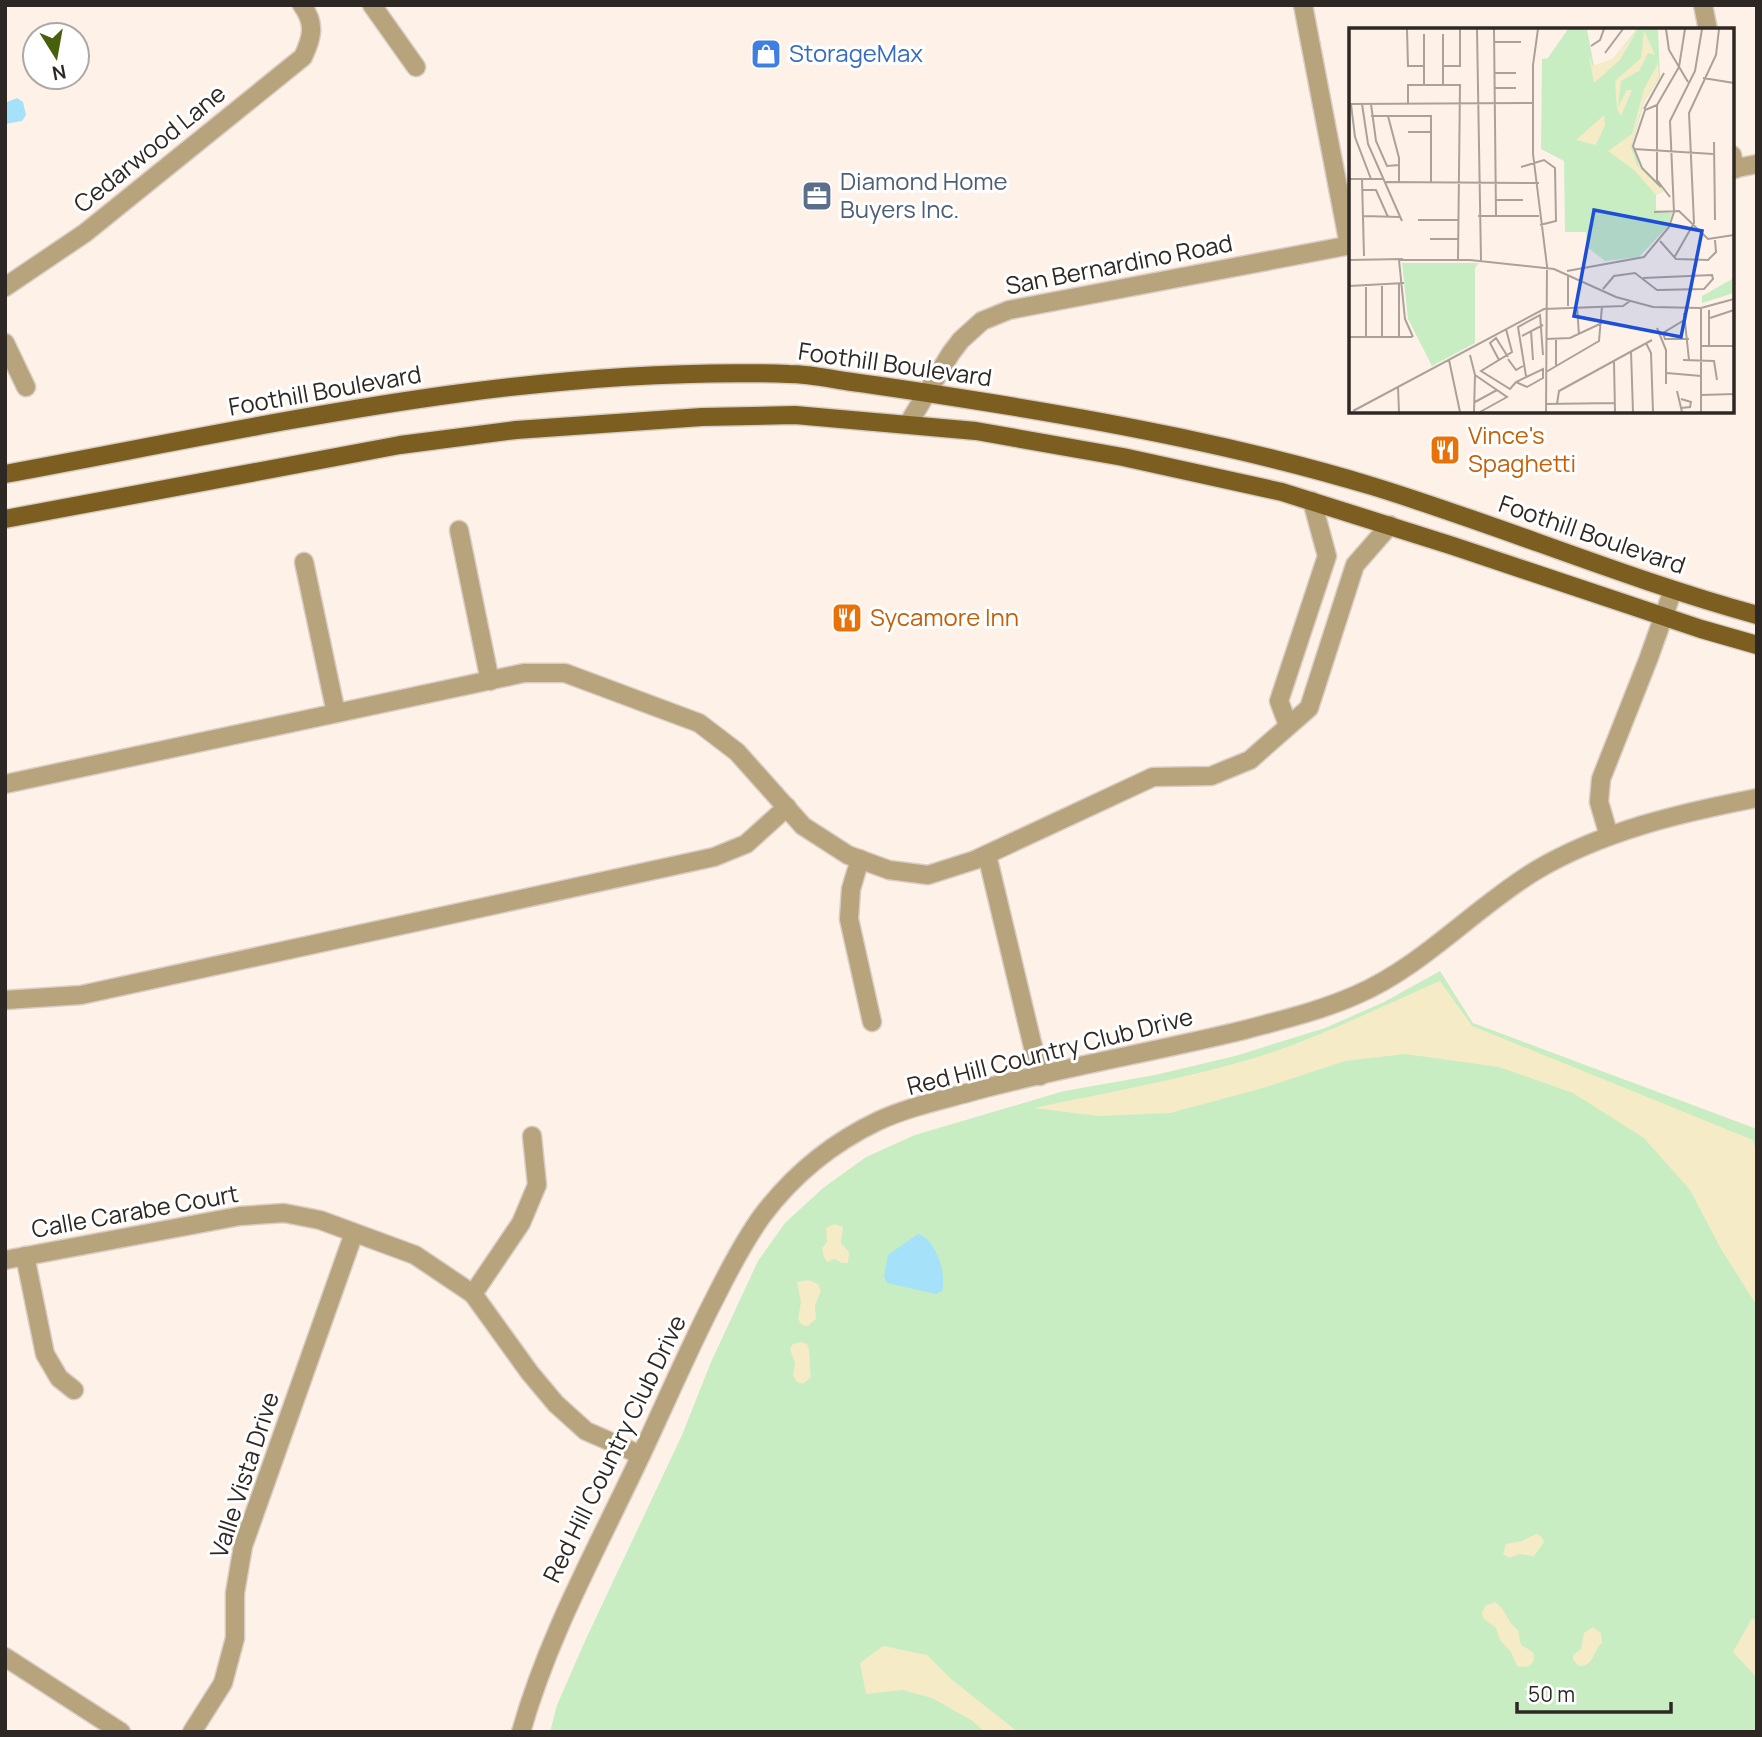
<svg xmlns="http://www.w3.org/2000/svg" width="1762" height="1737" font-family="Manrope,sans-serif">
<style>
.green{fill:#c8edc3}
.sand{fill:#f5ebc6}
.water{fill:#a5e1f8}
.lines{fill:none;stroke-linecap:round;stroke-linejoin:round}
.minor-casing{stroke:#d9cec5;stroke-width:21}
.tertiary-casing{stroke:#d9cec5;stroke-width:21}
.primary-casing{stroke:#d9cec5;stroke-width:21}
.minor{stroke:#b7a37c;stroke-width:18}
.tertiary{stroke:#b7a37c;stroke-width:18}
.primary{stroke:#7c5f20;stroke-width:18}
.labels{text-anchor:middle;stroke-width:6;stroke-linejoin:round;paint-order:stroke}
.shop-label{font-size:24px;fill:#366cbe;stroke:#fff;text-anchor:start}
.street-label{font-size:24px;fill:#2e2824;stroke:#fff}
.service-label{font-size:24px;fill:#4e5e75;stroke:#fff;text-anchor:start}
.food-label{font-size:24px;fill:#c56008;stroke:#fff;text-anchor:start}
.inset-road{fill:none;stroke:#aba19a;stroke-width:2}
.view{fill:#1d4ed8;fill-opacity:0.15;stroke:#1d4ed8;stroke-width:3.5}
.inset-edge{fill:none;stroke:#2e2824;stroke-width:3.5}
</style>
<rect width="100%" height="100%" fill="#fef2e8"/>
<path class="green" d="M 1440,971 L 1473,1023 L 1757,1129 L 1757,1732 L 550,1732 L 557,1705 L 585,1641 L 682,1435 L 711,1362 L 758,1261 L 785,1223 L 823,1188 L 866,1157 L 915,1135 L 1064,1091 L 1155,1075 L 1235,1056 L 1325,1028 L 1384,1002 Z"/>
<g class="sand">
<path d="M 1440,981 L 1472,1026 L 1753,1140 L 1757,1156 L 1757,1306 L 1721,1249 L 1690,1190 L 1644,1138 L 1573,1093 L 1499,1067 L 1405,1054 L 1345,1061 L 1263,1088 L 1170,1113 L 1098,1116 L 1034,1108 C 1108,1092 1185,1079 1258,1057 C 1321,1037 1380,1007 1440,981 Z"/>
<path d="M 834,1224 L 843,1227 L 841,1243 L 849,1252 L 848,1263 L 842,1263 L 835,1259 L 827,1262 L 824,1257 L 822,1248 L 827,1242 L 826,1228 Z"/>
<path d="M 808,1280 L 818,1284 L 821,1291 L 815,1305 L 816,1319 L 808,1326 L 802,1325 L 798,1319 L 801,1302 L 797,1282 Z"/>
<path d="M 801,1342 L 807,1344 C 811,1351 809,1367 811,1377 L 803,1384 L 797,1382 L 793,1375 L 795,1363 L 790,1349 L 793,1344 Z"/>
<path d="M 1536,1534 L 1541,1536 L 1544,1542 L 1534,1556 L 1519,1554 L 1509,1558 L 1503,1554 L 1506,1544 L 1522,1541 Z"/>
<path d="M 1495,1602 C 1506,1608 1507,1623 1518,1630 L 1521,1645 L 1533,1652 C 1537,1664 1528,1669 1517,1666 L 1511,1652 L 1500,1640 L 1496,1628 L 1484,1619 L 1482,1613 L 1485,1606 Z"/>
<path d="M 1752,1618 L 1757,1622 L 1757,1678 L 1733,1652 Z"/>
<path d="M 1593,1627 L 1601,1633 L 1602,1643 C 1592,1652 1595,1666 1579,1666 L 1573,1660 L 1573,1655 L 1581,1649 L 1584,1633 Z"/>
<path d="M 883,1646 L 927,1655 L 951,1679 L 1018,1732 L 985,1732 L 971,1720 L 932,1698 L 903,1690 L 866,1694 L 860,1663 Z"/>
</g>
<g class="water">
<path d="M 17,98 L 23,102 L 26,115 L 22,121 L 5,124 L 5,103 Z"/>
<path d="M 918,1234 C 936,1239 947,1274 942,1291 L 936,1294 L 887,1283 L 884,1276 L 888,1255 Z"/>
</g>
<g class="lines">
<g class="minor-casing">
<g id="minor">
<path d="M 372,5 L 416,67"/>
<path d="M 1303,5 L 1349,245"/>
<path d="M 1703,5 L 1708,30"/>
<path d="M 1732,155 L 1735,169"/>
<path d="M 5,287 L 85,233 L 303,57 C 312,38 316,24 302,5"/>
<path d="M 5,343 L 26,387"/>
<path d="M 459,530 L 490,681"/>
<path d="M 304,562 L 336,713"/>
<path d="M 1288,725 L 1279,701 L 1327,556 L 1312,501"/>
<path d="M 5,784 L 524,673 L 565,673 L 699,723 L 737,752 L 803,826 L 848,855 L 889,870 L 928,875 L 975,860 L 1153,777 L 1211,776 L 1250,760 L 1309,708 L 1355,565 L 1390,525"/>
<path d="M 1609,836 L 1599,802 L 1601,779 L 1648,660 L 1673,590"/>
<path d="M 987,855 L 1040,1076"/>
<path d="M 860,859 L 851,889 L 849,919 L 872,1022"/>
<path d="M 5,1000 L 81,995 L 714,857 L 746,844 L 787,807"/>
<path d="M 25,1256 L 45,1354 L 59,1378 L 74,1390"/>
<path d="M 5,1260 L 240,1216 L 284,1213 L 320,1220 L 415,1255 L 473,1294 L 530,1373 L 556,1404 L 586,1431 L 641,1455"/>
<path d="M 473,1294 L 521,1223 L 537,1185 L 532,1136"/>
<path d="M 192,1732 L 223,1683 L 235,1638 L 235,1593 L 243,1546 L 354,1233"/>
</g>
</g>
<g class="tertiary-casing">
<g id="tertiary">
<path d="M 1732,169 L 1757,164"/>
<path d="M 908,424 L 951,353 L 961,340 L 982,321 L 1009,310 L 1351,245"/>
<path d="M 5,1657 L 121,1732"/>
<path d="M 521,1732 C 549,1633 598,1547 641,1455 C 666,1402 689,1348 716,1296 C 730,1268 744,1241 762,1216 C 792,1176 832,1143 878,1121 C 908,1107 942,1100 974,1091 C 1063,1067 1154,1052 1244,1030 C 1281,1020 1320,1011 1356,995 C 1423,966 1473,909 1535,871 C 1602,831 1680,813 1757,798"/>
</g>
</g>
<g class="primary-casing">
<g id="primary">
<path d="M 5,474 C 265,426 524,365 789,374 C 810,374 831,379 852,382 C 897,388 941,395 985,402 C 1116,423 1246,448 1372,486 C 1502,526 1626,579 1757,615"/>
<path d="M 5,519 L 400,445 L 516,430 L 702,417 L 795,415 L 976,431 L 1123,457 L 1282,492 L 1453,546 L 1701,629 L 1757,645"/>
</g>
</g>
<use href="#minor" class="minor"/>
<use href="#tertiary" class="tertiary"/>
<use href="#primary" class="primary"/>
</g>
<defs>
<g id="shop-square" transform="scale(1.575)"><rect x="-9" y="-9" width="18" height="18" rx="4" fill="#3f7fe0" stroke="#fff"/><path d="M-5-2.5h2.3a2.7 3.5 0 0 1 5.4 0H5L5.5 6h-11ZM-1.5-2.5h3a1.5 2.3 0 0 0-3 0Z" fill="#fff"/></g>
<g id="office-square" transform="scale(1.575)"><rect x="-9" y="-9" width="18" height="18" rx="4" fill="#5c6f8a" stroke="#fff"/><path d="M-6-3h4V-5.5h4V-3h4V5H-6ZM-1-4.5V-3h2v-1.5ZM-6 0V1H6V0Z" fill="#fff"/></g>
<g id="restaurant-square" transform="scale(1.575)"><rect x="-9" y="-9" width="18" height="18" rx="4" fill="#e8710a" stroke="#fff"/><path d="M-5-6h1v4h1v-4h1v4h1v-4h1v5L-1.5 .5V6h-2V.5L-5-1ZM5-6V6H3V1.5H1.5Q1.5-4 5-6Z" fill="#fff"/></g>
</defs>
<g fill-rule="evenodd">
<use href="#shop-square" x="766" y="54"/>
<use href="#office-square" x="817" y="196"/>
<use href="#restaurant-square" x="1445" y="450"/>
<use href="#restaurant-square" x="847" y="618"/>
</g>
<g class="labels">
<g class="shop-label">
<text x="789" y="62">StorageMax</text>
</g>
<g class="street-label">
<text transform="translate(150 149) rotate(-39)" y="8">Cedarwood Lane</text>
<text transform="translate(1119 265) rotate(-11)" y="8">San Bernardino Road</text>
<text transform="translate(895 365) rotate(8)" y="8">Foothill Boulevard</text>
<text transform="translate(325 391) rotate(-10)" y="8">Foothill Boulevard</text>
<text transform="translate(1592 535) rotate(19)" y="8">Foothill Boulevard</text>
<text transform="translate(1050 1052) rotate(-14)" y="8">Red Hill Country Club Drive</text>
<text transform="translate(135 1212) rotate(-10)" y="8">Calle Carabe Court</text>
<text transform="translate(615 1449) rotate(-64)" y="8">Red Hill Country Club Drive</text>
<text transform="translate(245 1475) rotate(-72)" y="8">Valle Vista Drive</text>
</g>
<g class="service-label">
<text x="840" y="190">Diamond Home<tspan x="840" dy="28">Buyers Inc.</tspan></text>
</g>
<g class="food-label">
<text x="1468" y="444">Vince's<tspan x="1468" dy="28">Spaghetti</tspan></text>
<text x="870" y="626">Sycamore Inn</text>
</g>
</g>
<g transform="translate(1349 28)">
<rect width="385" height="385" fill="#fef2e8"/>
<path d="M 219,1 L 238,1 L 245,38 L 264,31 L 288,1 L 309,1 L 311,49 L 295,74 L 283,117 L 291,139 L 315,163 L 307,167 L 307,182 L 323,185 L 319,198 L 290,229 L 256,233 L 238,219 L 237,204 L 216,204 L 215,133 L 192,121 L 193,31 L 199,30 ZM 53,235 L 130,235 L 126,240 L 126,315 L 83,338 L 59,291 ZM 385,250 L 385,265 L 353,275 L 353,268 Z" fill="#c8edc3"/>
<path d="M 289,1 L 271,32 L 245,55 L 240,28 L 244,38 L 264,31 ZM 295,2 L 306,27 L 299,25 L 290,43 L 272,53 L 269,79 L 278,62 L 283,62 L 272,88 L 268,81 L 266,53 L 292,30 ZM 309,35 L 310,49 L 294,75 L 282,119 L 288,137 L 314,163 L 307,167 L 285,142 L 259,123 L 283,106 L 295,61 ZM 255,87 L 256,97 L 247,117 L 227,112 Z" fill="#f5ebc6"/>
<path class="inset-road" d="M 58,1 L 59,38 L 75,38M 128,1 L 132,233M 145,1 L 147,188M 189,1 L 184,37 L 184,126 L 198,238M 317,1 L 320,22 L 339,54M 75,6 L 75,57M 94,6 L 94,57M 145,14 L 172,14M 242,18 L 251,12 L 255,1M 256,25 L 274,1M 94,38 L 111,38 L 111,1M 145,45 L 167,45M 354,50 L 385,55M 145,60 L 167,60M 0,76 L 184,75M 2,76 L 6,109 L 22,151M 13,76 L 19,116 L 53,193M 22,76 L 27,113 L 38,138 L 50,137M 59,76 L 59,57 L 111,57 L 109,232M 308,77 L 296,82 L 284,118 L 293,140 L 312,159M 295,81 L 315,45M 22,88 L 82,88 L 82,154M 39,88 L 50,130 L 50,154M 59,104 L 82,104M 365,114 L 366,192M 285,121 L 364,126M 172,139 L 195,132 L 206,140 L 207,193 L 191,197M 0,151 L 34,151M 13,151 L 15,228M 37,154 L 190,155M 13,162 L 27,162 L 39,189M 321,169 L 308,152 L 308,77 L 330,39 L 336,1M 147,172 L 174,172M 305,184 L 330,183 L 359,211 L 385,207M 14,188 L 51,189M 129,188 L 190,188M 69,192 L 109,192M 81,211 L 109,211M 311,213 L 327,231 L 359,232 L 367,224 L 366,212M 325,230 L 345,195 L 340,85 L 367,27 L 370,1M 0,232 L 54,231M 50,232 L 56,291 L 64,309M 50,232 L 121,232 L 205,241 L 267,269 L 304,279 L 352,280 L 385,271M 218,243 L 295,229 L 320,199 L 325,184 L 321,93 L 346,43 L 353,1M 219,248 L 219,278M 17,256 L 17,309M 33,256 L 33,309M 50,256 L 50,309M 0,258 L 55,255M 254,261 L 265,248 L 286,245 L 308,262 L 355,261 L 364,251 L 363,247 L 294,250M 228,278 L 230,307M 360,282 L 360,317M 335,285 L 340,332M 361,290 L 385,282M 337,291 L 314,305 L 316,311 L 340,311M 308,300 L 317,322 L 317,356M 157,301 L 163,324 L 132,343 L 161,361 L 167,354 L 194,341 L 194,350 L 178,359 L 167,354M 182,303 L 184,332M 173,308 L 194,297M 0,309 L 63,309M 197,311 L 221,310 L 253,295M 297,315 L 302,325 L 304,384M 352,318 L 385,318M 282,323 L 284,384M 121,327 L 126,347 L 125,384M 159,331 L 167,342 L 174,338M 100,332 L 111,384M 150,332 L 141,315 L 147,310 L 159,329M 334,332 L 365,333 L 368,352M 265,333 L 266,384M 207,338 L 207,311M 197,344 L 250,313 L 253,278M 318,345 L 352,348M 126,347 L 158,369 L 131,384M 177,348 L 169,299 L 191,287 L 194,327M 49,359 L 50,384M 328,363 L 333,384M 352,367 L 385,366M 332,371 L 342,374 L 341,379 L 332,380M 126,374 L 148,362M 197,376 L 266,375M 208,376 L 210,363 L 303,312M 4,383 L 195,281 L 274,278 L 281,273M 197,384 L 198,238M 352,384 L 352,280"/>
<path class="view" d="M 245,182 L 353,203 L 332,309 L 225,288 Z"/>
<rect width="385" height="385" class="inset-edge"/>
</g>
<rect width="1762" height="1737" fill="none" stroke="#2e2824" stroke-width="14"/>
<g transform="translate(56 56) rotate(169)"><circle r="33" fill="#ffffff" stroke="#aba9a7" stroke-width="2"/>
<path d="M0-5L12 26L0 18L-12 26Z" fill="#46600e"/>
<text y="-10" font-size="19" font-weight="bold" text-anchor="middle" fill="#2e2824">N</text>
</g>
<path d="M1517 1702v10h154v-10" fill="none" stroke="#2e2824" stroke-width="3.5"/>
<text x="1528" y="1702" font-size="21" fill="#2e2824" stroke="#ffffff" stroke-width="5" paint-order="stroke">50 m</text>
</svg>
